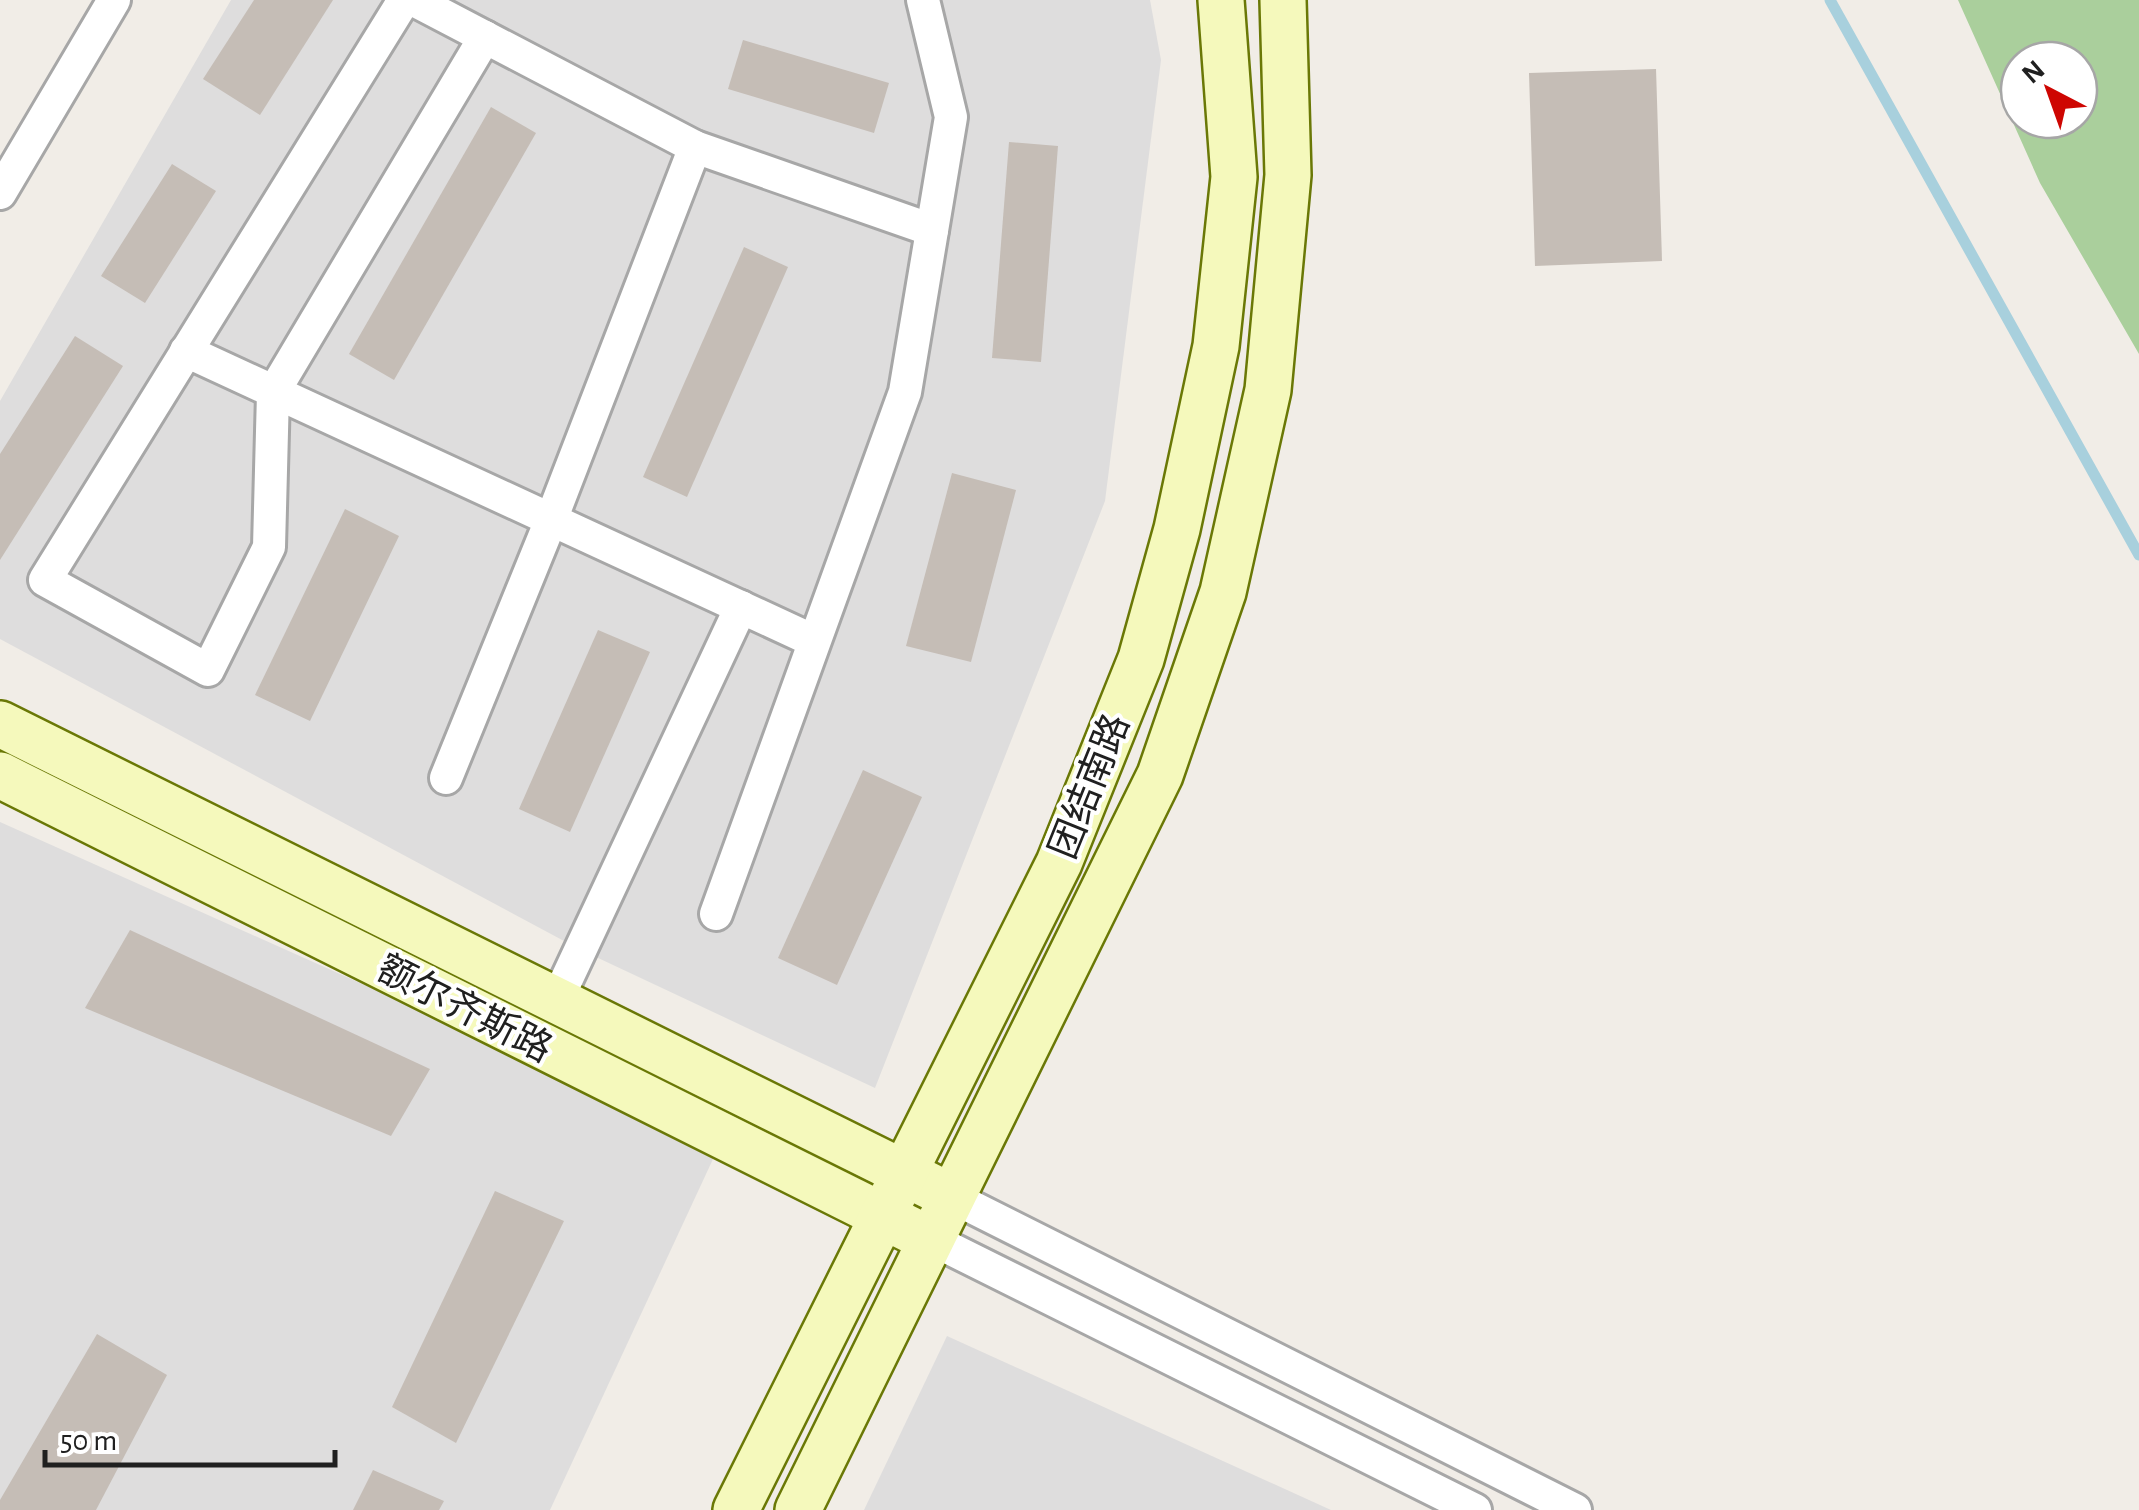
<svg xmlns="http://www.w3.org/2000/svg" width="2139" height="1510" font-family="'Alegreya Sans','Noto Sans SC',sans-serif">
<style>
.residential{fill:#dedddd}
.forest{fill:#aacf9c;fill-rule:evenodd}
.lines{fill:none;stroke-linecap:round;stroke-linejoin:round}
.stream{stroke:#a8d0dd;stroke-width:11}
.building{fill:#c5bdb6}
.street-casing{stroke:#a7a7a7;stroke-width:38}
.secondary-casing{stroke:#6a7806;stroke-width:50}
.street{stroke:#fff;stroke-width:32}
.secondary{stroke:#f5f9bc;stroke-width:45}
.labels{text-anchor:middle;stroke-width:8;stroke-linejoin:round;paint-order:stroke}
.street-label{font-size:38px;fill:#202020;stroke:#fff}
</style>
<rect width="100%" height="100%" fill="#f1ede7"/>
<g class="residential">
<path d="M 231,0 L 1150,0 L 1161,60 L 1105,501 L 875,1088 L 579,949 L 0,639 L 0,401 Z"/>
<path d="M 0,822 L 720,1144 L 550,1510 L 0,1510 Z"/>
<path d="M 947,1336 L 1331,1510 L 864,1510 Z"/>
</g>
<path class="forest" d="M 1958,0 L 2139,0 L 2139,354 L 2040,183 ZM 2019,60 L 2079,60 L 2079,120 L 2019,120 Z"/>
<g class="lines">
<path class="stream" d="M 1830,0 L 2139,555"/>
</g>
<g class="building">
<path d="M 254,0 L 333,0 L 260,115 L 203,79 Z"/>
<path d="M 743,40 L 889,83 L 874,133 L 728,89 Z"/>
<path d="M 1656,69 L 1662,261 L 1535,266 L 1529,73 Z"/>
<path d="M 491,107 L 536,133 L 394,380 L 349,354 Z"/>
<path d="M 1009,142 L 1058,146 L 1041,362 L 992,358 Z"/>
<path d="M 172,164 L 216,191 L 145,303 L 101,276 Z"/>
<path d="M 744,247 L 788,267 L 687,497 L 643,477 Z"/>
<path d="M 75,336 L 123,366 L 0,560 L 0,454 Z"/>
<path d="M 952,473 L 1016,490 L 971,662 L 906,646 Z"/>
<path d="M 345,509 L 399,536 L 310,721 L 255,695 Z"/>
<path d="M 598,630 L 650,652 L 570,832 L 519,809 Z"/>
<path d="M 863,770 L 922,797 L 837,985 L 778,958 Z"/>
<path d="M 130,930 L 430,1069 L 391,1136 L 85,1008 Z"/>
<path d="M 495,1191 L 564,1221 L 456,1443 L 392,1407 Z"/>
<path d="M 97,1334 L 167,1375 L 96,1510 L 0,1510 L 0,1500 Z"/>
<path d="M 373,1470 L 444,1501 L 439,1510 L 353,1510 Z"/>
</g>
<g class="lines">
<g class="street-casing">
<g id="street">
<path d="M 404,0 L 45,580 L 208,670 L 269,547 L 273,393 L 485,37"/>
<path d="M 414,0 L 695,147 L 932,230"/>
<path d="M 0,193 L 114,0"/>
<path d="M 186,351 L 814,641"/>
<path d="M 446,778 L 551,520 L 695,147"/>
<path d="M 716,914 L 905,392 L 951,117 L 923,0"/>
<path d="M 556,1002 L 741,607"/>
<path d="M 952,1197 L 1575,1510"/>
<path d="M 931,1239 L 1475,1510"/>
</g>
</g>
<g class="secondary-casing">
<g id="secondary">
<path d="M 0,724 L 932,1187"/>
<path d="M 0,775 L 911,1230"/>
<path d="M 736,1510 L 1059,863 L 1141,659 L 1177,529 L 1216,346 L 1234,177 L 1221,0"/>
<path d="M 798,1510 L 1160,775 L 1223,592 L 1268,390 L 1288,175 L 1283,0"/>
</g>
</g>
<use href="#street" class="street"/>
<use href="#secondary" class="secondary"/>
</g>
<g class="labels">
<g class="street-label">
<text transform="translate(1089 786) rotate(-68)" y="13">团结南路</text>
<text transform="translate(465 1008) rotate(27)" y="13">额尔齐斯路</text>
</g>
</g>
<g transform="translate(2049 90) rotate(319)"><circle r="48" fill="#ffffff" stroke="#a6a6a6" stroke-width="2.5"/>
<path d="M0-8L18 38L0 25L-18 38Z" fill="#ce0602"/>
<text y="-15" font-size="28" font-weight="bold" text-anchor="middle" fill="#202020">N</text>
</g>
<path d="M45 1450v15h290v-15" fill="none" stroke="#202020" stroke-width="5"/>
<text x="60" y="1450" font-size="30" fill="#202020" stroke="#ffffff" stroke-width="8" paint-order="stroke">50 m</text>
</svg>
